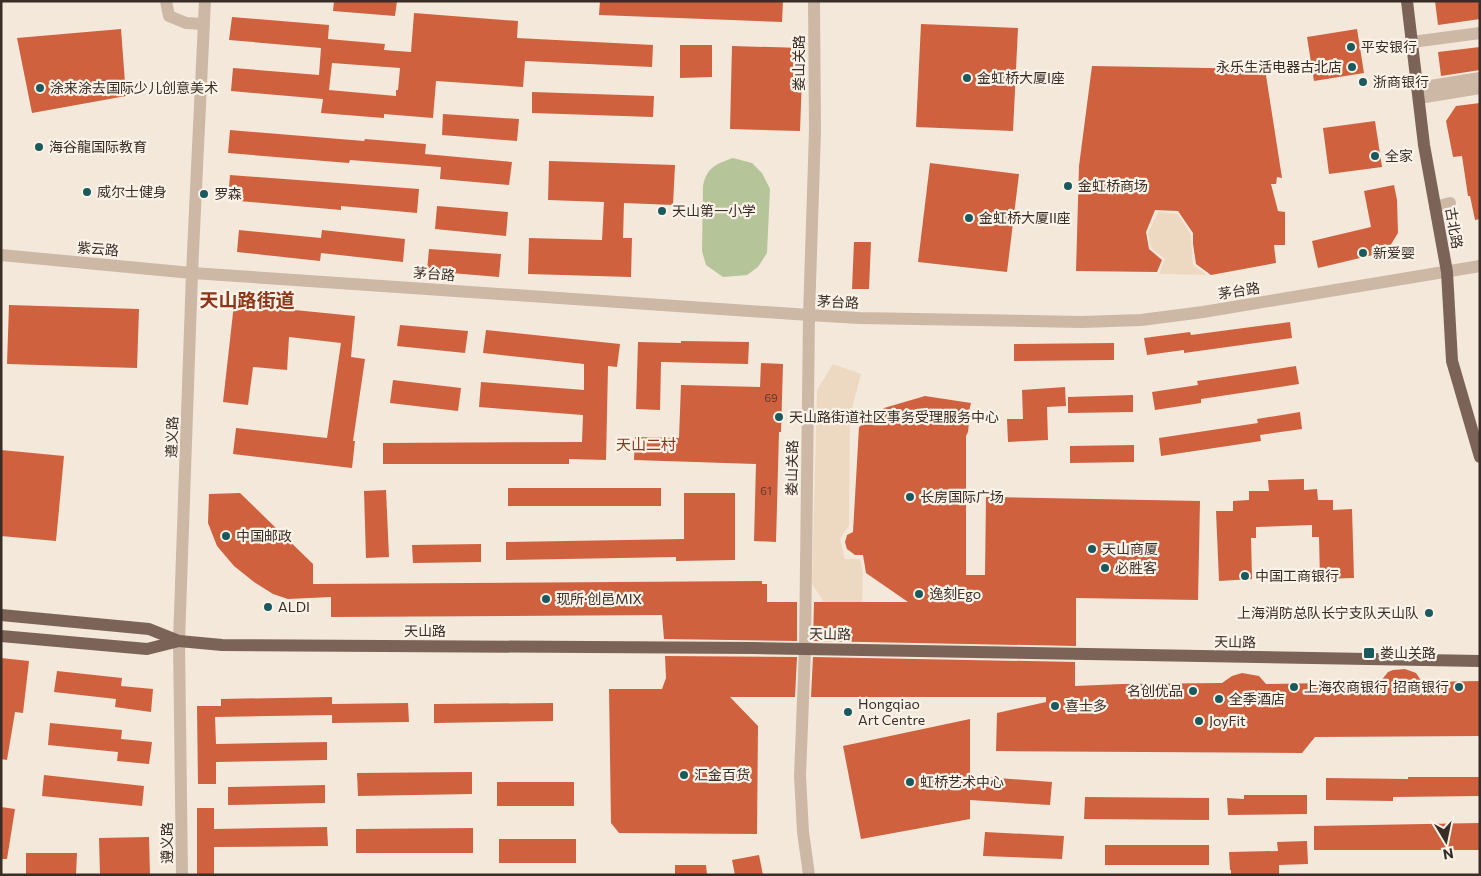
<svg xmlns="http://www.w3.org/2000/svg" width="1481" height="876" font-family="Commissioner,'Noto Sans SC',sans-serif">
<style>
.green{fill:#b6c49a}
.plaza{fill:#edd9c1}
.building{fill:#cf613e;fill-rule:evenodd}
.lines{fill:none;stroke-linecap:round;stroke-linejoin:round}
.minor{stroke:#cdb8a6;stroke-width:12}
.major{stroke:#7b6357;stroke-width:12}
.poi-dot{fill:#1a595d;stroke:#fbf2e8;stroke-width:2}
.labels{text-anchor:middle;stroke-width:4.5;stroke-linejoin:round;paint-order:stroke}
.number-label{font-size:11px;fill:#5e3a2d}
.poi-label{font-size:14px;fill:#382d27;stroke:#fbf2e8;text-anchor:start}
.street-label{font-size:14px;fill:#382d27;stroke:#fbf2e8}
.neighbourhood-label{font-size:15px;fill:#8e361a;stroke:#fbf2e8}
.district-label{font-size:19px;font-weight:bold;fill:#8e361a;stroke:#fbf2e8}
</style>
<rect width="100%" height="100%" fill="#f4e8db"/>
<path class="green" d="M 733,158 L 752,163 L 762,173 L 770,189 L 767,253 L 758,267 L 747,275 L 723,277 L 706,265 L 702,251 L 703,186 C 707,167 716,164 733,158 Z"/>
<g class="plaza">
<path d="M 1158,212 L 1178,214 L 1191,235 L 1193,265 L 1207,275 L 1159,274 L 1165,259 L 1151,248 L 1148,233 Z"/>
<path d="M 833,364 L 861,374 L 850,416 L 849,525 L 840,539 L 845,559 L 860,559 L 863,574 L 862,606 L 827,607 L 812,584 L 817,390 Z"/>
</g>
<g class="building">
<path d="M 334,1 L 397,1 L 395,16 L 333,11 Z"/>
<path d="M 600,1 L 783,1 L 782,22 L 599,15 Z"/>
<path d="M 1435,1 L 1480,1 L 1480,19 L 1438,25 Z"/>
<path d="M 414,13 L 518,21 L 517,38 L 653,45 L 652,67 L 525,61 L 523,87 L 436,81 L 433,118 L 384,114 L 384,118 L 321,113 L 323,99 L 231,91 L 233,68 L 319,75 L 321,48 L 229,40 L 232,17 L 329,25 L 328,39 L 385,44 L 384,50 L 411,52 ZM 332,63 L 400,68 L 398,90 L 396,90 L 396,96 L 329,90 Z"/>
<path d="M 921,24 L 1018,28 L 1013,131 L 916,127 Z"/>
<path d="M 121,29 L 126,96 L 32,113 L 17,38 Z"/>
<path d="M 1357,29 L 1364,73 L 1314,81 L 1307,37 Z"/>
<path d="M 680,45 L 712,45 L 712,77 L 680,78 Z"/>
<path d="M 732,46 L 803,48 L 800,131 L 730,129 Z"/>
<path d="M 1480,47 L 1480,70 L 1441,76 L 1438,52 Z"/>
<path d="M 1092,66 L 1265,69 L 1282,178 L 1277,177 L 1276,184 L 1271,184 L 1278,211 L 1285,212 L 1285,245 L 1274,245 L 1276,263 L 1211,275 L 1196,264 L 1193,244 L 1193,233 L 1178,211 L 1155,210 L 1146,232 L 1149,249 L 1162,260 L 1157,272 L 1076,271 L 1079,166 Z"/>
<path d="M 532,92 L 654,96 L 653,117 L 532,113 Z"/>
<path d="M 1480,103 L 1480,219 L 1475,220 L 1470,196 L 1468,196 L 1462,156 L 1453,157 L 1446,121 L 1456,106 Z"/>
<path d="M 443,114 L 519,119 L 517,141 L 442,135 Z"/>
<path d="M 1375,121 L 1382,167 L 1329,174 L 1323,128 Z"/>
<path d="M 230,130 L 364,141 L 365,139 L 426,144 L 425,154 L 512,162 L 509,185 L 440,179 L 441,167 L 350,160 L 349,163 L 228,153 Z"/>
<path d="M 549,161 L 675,165 L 673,205 L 624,203 L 623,238 L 632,238 L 631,277 L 528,274 L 529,238 L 602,240 L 604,202 L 548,200 Z"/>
<path d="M 930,163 L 1019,174 L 1007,272 L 918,262 Z"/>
<path d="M 230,175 L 419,189 L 417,213 L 341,206 L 341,210 L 228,200 Z"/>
<path d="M 1394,185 L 1397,200 L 1398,233 L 1390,246 L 1377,254 L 1318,268 L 1312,241 L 1371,227 L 1364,191 Z"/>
<path d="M 437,206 L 508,212 L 506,236 L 435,229 Z"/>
<path d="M 239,230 L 321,238 L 322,230 L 405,239 L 403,262 L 321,253 L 320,261 L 237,252 Z"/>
<path d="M 854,242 L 871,242 L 869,289 L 852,289 Z"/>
<path d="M 429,249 L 501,254 L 499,277 L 427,271 Z"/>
<path d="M 234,304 L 355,316 L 351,357 L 365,359 L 353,441 L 355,441 L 352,468 L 233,454 L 236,428 L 327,438 L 341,343 L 289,337 L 287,370 L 253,367 L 248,405 L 223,402 Z"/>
<path d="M 9,305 L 139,309 L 137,368 L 7,364 Z"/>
<path d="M 1290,322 L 1292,338 L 1184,353 L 1184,350 L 1147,355 L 1144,338 L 1190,332 L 1191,335 Z"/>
<path d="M 400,325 L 468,331 L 465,353 L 397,346 Z"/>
<path d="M 486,330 L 620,344 L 617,367 L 608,366 L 606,460 L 569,459 L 569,464 L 383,464 L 383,443 L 582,442 L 583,415 L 479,407 L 481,382 L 584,390 L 584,364 L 483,353 Z"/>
<path d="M 681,341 L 749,342 L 748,364 L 661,362 L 660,410 L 636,409 L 638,342 L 681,343 Z"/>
<path d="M 1114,343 L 1114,360 L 1014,361 L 1014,344 Z"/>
<path d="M 761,363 L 783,364 L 781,432 L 779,432 L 776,542 L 754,541 L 756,464 L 634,460 L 635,437 L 679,438 L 681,385 L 760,387 Z"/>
<path d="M 1296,366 L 1299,384 L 1201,399 L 1201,403 L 1155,410 L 1152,392 L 1198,385 L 1197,381 Z"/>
<path d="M 393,380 L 461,388 L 458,411 L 390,403 Z"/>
<path d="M 1065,387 L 1066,406 L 1047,407 L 1048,440 L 1008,442 L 1007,419 L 1023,419 L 1022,390 Z"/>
<path d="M 1133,395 L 1133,412 L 1068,413 L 1068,397 Z"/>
<path d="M 925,396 L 971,403 L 967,419 L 969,422 L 968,432 L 966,436 L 966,575 L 985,575 L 986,497 L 1200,501 L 1198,600 L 1076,598 L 1076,646 L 813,641 L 814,602 L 908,602 L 866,573 L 863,555 L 855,555 L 847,549 L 845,542 L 847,535 L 853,532 L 859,427 L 884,408 Z"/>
<path d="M 1300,412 L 1302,429 L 1260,435 L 1261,441 L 1161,456 L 1159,438 L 1258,423 L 1257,419 Z"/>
<path d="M 1134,445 L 1134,462 L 1070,463 L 1070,446 Z"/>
<path d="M 1,450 L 64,456 L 56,541 L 1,536 Z"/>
<path d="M 1304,479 L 1304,490 L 1317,489 L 1318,500 L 1333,500 L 1333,510 L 1352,509 L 1354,578 L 1320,579 L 1319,537 L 1312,537 L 1312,525 L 1256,527 L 1256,538 L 1251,538 L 1252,579 L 1219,581 L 1216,511 L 1233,511 L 1233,501 L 1249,500 L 1249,491 L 1269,491 L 1268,480 Z"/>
<rect x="508" y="488" width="153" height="18"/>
<path d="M 386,490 L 389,557 L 366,558 L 364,491 Z"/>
<path d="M 240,493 L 313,564 L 313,584 L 762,581 L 762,584 L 767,584 L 767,602 L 797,602 L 797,641 L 664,639 L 662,615 L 331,617 L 331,597 L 288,599 L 273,594 L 254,582 L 234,566 L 217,546 L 208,523 L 209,494 Z"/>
<path d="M 684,493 L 735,493 L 735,560 L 676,561 L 676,557 L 506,560 L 506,542 L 684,539 Z"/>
<path d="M 481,544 L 481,562 L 413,563 L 412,545 Z"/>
<path d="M 665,656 L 797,657 L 795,697 L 730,697 L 758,726 L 757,834 L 619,833 L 611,823 L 609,689 L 662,689 L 666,678 Z"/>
<path d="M 813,657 L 1075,662 L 1075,686 L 1122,684 L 1222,683 L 1232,676 L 1242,673 L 1259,676 L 1266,684 L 1380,682 L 1388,672 L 1393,670 L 1405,669 L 1416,673 L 1422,682 L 1480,681 L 1480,736 L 1315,737 L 1302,753 L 996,751 L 997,713 L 1046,702 L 1046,697 L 811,697 Z"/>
<path d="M 1,658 L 29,661 L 23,713 L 15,712 L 7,760 L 1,759 Z"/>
<path d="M 57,671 L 122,678 L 121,686 L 153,689 L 151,712 L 115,707 L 116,699 L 54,692 Z"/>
<path d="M 332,697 L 332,704 L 408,703 L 409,722 L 332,723 L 332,715 L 215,717 L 216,744 L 327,742 L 327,760 L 216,762 L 216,784 L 198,784 L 197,706 L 221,706 L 221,699 Z"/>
<path d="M 553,703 L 553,721 L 434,723 L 434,704 Z"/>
<path d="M 970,719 L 970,776 L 1052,782 L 1050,805 L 970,800 L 970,819 L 861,839 L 843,746 Z"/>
<path d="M 50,723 L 122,730 L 121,739 L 152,742 L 149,764 L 117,761 L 118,752 L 48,745 Z"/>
<path d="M 472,772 L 472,794 L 358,796 L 357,773 Z"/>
<path d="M 44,775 L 144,786 L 142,806 L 42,796 Z"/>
<path d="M 1408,777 L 1480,777 L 1480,796 L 1393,797 L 1393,801 L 1326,800 L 1326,778 L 1408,779 Z"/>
<rect x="497" y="782" width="77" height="24"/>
<path d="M 325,785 L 325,803 L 228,805 L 228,787 Z"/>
<path d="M 1244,795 L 1307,795 L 1307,814 L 1228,815 L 1227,798 L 1244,799 Z"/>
<path d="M 1085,797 L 1209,798 L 1209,820 L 1084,819 Z"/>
<path d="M 1,807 L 15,809 L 7,859 L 1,859 Z"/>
<path d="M 197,808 L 214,808 L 214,829 L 327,827 L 328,846 L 214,847 L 214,875 L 197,875 Z"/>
<path d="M 1480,823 L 1480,850 L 1314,850 L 1314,826 Z"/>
<path d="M 473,828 L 473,853 L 356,853 L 356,829 Z"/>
<path d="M 985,832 L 1064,836 L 1062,859 L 983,856 Z"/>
<path d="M 149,837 L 150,875 L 100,875 L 99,838 Z"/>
<rect x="499" y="839" width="77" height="24"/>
<path d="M 1307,841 L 1308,864 L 1279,865 L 1279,875 L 1231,875 L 1231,870 L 1230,870 L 1229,852 L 1278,851 L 1277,842 Z"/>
<rect x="1105" y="845" width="104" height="20"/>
<path d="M 26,853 L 77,853 L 76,875 L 26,875 Z"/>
<path d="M 759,855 L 763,875 L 735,875 L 732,860 Z"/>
<path d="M 675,865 L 706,865 L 707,875 L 675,875 Z"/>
</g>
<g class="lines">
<g class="minor">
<path d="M 166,1 L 169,16 L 186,23 L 204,24"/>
<path d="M 1412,42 L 1480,33"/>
<path d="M 1418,88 L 1480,78"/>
<path d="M 1419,98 L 1480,88"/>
<path d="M 1435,207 L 1450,203"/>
<path d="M 1,255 L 192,273 L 809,315 L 859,318 L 1082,322 L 1141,320 L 1203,312 L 1480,266"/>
<path d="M 182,875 L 179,641 L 192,273 L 205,1"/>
<path d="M 809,875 L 803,832 L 800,776 L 805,649 L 809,315 L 815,131 L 814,1"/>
</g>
<g class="major">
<path d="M 1407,1 L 1424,145 L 1447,272 L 1452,361 L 1480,457"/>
<path d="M 1,615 L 149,629 L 179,641 L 222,645 L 753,648 L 1480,661"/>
<path d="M 1,636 L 147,649 L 179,641"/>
</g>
</g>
<g class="poi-dot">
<circle cx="1351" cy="47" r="5"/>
<circle cx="1352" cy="67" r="5"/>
<circle cx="967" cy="78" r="5"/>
<circle cx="1363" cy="82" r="5"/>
<circle cx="40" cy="88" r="5"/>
<circle cx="39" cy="147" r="5"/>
<circle cx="1375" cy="156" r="5"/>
<circle cx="1068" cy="186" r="5"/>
<circle cx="87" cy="192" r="5"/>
<circle cx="204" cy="194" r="5"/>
<circle cx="662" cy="211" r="5"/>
<circle cx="969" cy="218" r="5"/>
<circle cx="1363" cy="253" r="5"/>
<circle cx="779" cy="417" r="5"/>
<circle cx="910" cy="497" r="5"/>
<circle cx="226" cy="536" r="5"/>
<circle cx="1092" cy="549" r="5"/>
<circle cx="1105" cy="568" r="5"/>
<circle cx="1245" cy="576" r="5"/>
<circle cx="919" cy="594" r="5"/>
<circle cx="546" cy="599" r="5"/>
<circle cx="268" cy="607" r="5"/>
<circle cx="1429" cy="613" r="5"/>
<rect x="1363" y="647" width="12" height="12" rx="2.5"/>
<circle cx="1294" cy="687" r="5"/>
<circle cx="1459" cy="687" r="5"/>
<circle cx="1193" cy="691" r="5"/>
<circle cx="1219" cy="699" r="5"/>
<circle cx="1055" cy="706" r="5"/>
<circle cx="848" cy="712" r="5"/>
<circle cx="1199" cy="721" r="5"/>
<circle cx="684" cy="775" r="5"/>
<circle cx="910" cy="782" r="5"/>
</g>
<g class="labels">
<g class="number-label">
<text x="771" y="402">69</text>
<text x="766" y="495">61</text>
</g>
<g class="poi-label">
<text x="1361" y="52">平安银行</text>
<text x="1342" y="72" text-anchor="end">永乐生活电器古北店</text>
<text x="977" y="83">金虹桥大厦I座</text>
<text x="1373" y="87">浙商银行</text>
<text x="50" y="93">涂来涂去国际少儿创意美术</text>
<text x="49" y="152">海谷龍国际教育</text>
<text x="1385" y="161">全家</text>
<text x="1078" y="191">金虹桥商场</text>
<text x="97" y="197">威尔士健身</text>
<text x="214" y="199">罗森</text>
<text x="672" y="216">天山第一小学</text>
<text x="979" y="223">金虹桥大厦II座</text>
<text x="1373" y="258">新爱婴</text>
<text x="789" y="422">天山路街道社区事务受理服务中心</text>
<text x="920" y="502">长房国际广场</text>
<text x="236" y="541">中国邮政</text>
<text x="1102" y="554">天山商厦</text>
<text x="1115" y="573">必胜客</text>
<text x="1255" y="581">中国工商银行</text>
<text x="929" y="599">逸刻Ego</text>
<text x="556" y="604">现所·创邑MIX</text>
<text x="278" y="612">ALDI</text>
<text x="1419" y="618" text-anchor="end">上海消防总队长宁支队天山队</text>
<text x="1380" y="658">娄山关路</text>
<text x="1304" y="692">上海农商银行</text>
<text x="1449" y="692" text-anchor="end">招商银行</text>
<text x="1183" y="696" text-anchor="end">名创优品</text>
<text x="1229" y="704">全季酒店</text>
<text x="858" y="709">Hongqiao<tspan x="858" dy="16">Art Centre</tspan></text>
<text x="1065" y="711">喜士多</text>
<text x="1209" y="726">JoyFit</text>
<text x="694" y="780">汇金百货</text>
<text x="920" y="787">虹桥艺术中心</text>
</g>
<g class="street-label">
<text transform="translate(799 63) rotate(-90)" y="5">娄山关路</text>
<text transform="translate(1454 228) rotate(80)" y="5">古北路</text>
<text transform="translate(98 249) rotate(5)" y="5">紫云路</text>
<text transform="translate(434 274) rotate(4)" y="5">茅台路</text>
<text transform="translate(1239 291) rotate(-9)" y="5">茅台路</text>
<text transform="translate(838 302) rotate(3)" y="5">茅台路</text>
<text transform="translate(172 437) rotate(-88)" y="5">遵义路</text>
<text transform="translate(792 468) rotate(-89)" y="5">娄山关路</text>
<text x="425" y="636">天山路</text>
<text transform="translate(830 634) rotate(1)" y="5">天山路</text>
<text transform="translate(1235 642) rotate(1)" y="5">天山路</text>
<text transform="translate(167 843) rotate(-90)" y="5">遵义路</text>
</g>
<g class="neighbourhood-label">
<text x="646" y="450">天山二村</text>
</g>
<g class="district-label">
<text x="247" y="307">天山路街道</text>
</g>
</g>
<rect width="1481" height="876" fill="none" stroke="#382d27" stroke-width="5"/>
<g transform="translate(1446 841) rotate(170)" stroke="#fbf2e8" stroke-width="4" paint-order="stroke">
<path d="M0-4L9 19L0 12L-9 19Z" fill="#382d27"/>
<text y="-8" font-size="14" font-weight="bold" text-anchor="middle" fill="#382d27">N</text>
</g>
</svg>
